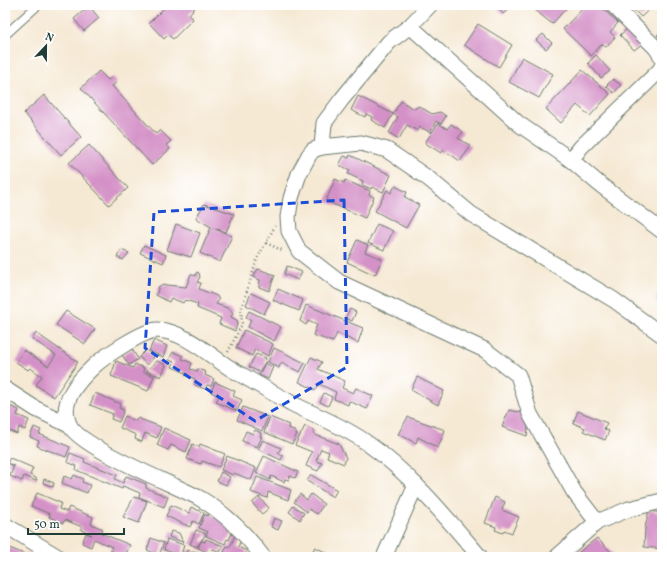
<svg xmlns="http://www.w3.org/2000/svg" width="667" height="562" font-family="Vollkorn,serif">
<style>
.building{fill:#d491c7}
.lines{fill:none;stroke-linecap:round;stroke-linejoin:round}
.lane-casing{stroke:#6a796c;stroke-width:10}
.street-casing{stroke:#6a796c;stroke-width:17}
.path{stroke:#6a796c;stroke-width:2.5;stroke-dasharray:1 3;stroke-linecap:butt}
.lane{stroke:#fff;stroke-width:8}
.street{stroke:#fff;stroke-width:15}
.marked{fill:none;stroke:#1d4ed8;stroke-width:3;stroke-dasharray:8 5;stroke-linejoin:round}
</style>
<rect width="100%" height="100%" fill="#fff"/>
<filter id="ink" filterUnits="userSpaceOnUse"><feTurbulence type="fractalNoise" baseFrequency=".025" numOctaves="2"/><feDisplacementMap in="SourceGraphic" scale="8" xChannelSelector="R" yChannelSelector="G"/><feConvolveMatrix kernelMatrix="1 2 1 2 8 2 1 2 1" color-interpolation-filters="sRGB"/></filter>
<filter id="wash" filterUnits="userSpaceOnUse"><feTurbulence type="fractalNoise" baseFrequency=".012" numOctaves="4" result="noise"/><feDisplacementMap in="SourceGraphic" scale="16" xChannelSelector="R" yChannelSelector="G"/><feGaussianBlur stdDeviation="0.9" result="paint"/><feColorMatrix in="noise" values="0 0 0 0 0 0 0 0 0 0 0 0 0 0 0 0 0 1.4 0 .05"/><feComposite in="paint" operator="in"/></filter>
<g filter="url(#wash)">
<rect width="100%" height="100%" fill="#f6e9d4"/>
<g id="blocks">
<g class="building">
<path d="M 167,5 L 194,5 L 196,7 L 189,14 L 193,19 L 173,39 L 168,35 L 164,39 L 149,23 Z"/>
<path d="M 495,5 L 513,5 L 503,14 Z"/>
<path d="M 537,5 L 569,5 L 552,24 L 534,9 Z"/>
<path d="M 586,5 L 599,5 L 618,23 L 610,32 L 615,37 L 606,47 L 602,44 L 591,56 L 563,29 Z"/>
<path d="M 629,5 L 654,5 L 641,17 Z"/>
<path d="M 89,6 L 99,18 L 84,31 L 74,19 Z"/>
<path d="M 478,24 L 512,45 L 499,67 L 464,45 Z"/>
<path d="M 627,29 L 642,44 L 634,50 L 620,35 Z"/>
<path d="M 662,30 L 662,41 L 657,35 Z"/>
<path d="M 543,34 L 552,43 L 546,49 L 536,40 Z"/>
<path d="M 596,55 L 610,71 L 601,78 L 588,63 Z"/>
<path d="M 522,57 L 553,74 L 539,98 L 509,82 Z"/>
<path d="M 582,70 L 610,94 L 590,116 L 577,105 L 561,123 L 546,109 Z"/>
<path d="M 99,71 L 108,80 L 112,77 L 117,82 L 112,86 L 156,134 L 160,130 L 171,141 L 166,145 L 170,149 L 152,165 L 81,88 Z"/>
<path d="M 613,79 L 621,85 L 614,93 L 606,86 Z"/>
<path d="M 44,95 L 81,137 L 61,155 L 24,113 Z"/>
<path d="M 358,96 L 393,114 L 385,128 L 371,120 L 372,117 L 366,114 L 365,117 L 351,110 Z"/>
<path d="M 401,101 L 414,109 L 419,106 L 432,114 L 440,112 L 446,116 L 441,124 L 436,121 L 430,132 L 420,127 L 418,131 L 407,125 L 399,139 L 389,133 L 398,117 L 393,114 Z"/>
<path d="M 438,123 L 447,129 L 451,124 L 463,132 L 458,138 L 471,146 L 460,161 L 444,150 L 441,153 L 425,143 Z"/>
<path d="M 89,145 L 128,188 L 109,205 L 69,163 Z"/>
<path d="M 350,155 L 391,175 L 383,192 L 372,187 L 371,189 L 362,185 L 363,181 L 348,174 L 350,170 L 339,165 L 344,156 L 349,158 Z"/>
<path d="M 335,179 L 344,183 L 345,180 L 370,191 L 369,195 L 374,197 L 365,218 L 326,201 Z"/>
<path d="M 395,186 L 407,192 L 405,197 L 419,205 L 406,228 L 375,211 L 387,190 L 391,193 Z"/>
<path d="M 204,204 L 234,214 L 226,232 L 213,228 L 232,236 L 220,262 L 200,253 L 211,227 L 196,218 Z"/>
<path d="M 176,224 L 200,233 L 191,257 L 167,250 Z"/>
<path d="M 377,224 L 393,231 L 384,250 L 368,243 Z"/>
<path d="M 357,240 L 368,245 L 365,252 L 382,259 L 375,275 L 347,262 Z"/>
<path d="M 144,245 L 166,255 L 163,263 L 140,253 Z"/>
<path d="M 121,250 L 129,253 L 123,260 L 117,257 Z"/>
<path d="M 287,266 L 302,272 L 298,280 L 284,274 Z"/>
<path d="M 258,269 L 275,275 L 269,291 L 259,287 L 260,280 L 253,277 Z"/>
<path d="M 197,272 L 199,273 L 200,277 L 197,282 L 201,283 L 199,289 L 217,296 L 219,300 L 216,304 L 230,309 L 233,313 L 231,317 L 238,321 L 235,331 L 219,324 L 221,318 L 197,308 L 198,304 L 185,300 L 183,303 L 171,298 L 169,302 L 156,295 L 159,286 L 166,285 L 186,287 L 191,274 L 195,276 Z"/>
<path d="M 662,281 L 662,303 L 656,301 Z"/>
<path d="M 278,289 L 303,300 L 299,311 L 273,300 Z"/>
<path d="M 251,293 L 270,302 L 264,314 L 246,305 Z"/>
<path d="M 306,305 L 363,328 L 358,343 L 337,333 L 333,342 L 313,335 L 317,325 L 308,321 L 306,325 L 300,321 Z"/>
<path d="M 350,309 L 356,312 L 352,321 L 345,318 Z"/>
<path d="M 66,311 L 95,329 L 85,344 L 56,325 Z"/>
<path d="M 249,311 L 281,327 L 274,341 L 248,327 L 251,320 L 246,317 Z"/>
<path d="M 244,330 L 273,344 L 268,356 L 255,349 L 252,356 L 236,348 Z"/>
<path d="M 36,333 L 78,362 L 54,397 L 36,385 L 42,376 L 30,368 L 28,370 L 16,362 L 24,350 L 48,366 L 56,355 L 32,339 Z"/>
<path d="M 154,340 L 167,346 L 163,357 L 149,351 Z"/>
<path d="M 274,348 L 305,363 L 300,372 L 281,363 L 279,368 L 268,362 Z"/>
<path d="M 132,349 L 138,359 L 129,365 L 122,355 Z"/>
<path d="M 146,350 L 154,357 L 147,365 L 139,357 Z"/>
<path d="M 173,352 L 183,356 L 182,359 L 192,363 L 190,369 L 197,371 L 198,369 L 206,372 L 205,375 L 214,379 L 211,386 L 207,385 L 205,389 L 195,385 L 195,379 L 185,375 L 186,373 L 172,367 L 174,362 L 169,360 Z"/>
<path d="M 256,354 L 266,358 L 265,363 L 259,372 L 249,367 Z"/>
<path d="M 311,357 L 322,362 L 318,369 L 345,381 L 342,388 L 353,393 L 356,388 L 373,396 L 367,409 L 349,401 L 348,405 L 334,399 L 336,392 L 319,384 L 316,390 L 299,382 Z"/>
<path d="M 116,361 L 133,368 L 135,364 L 144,368 L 143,372 L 154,376 L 148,391 L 111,376 Z"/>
<path d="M 157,361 L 166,365 L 161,377 L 146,371 Z"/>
<path d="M 265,363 L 273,367 L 268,379 L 259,375 Z"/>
<path d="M 417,377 L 444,391 L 438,405 L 411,390 Z"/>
<path d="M 215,382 L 235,391 L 233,396 L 242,400 L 237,411 L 216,402 L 219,396 L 211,392 Z"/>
<path d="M 95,393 L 121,404 L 119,408 L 124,410 L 119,422 L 111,419 L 113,414 L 90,405 Z"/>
<path d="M 324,393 L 332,397 L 328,406 L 320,402 Z"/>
<path d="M 5,404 L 19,410 L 17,415 L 29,420 L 25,430 L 19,427 L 17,434 L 5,429 Z"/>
<path d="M 243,407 L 268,417 L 262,431 L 237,420 Z"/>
<path d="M 509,410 L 530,414 L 527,436 L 502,427 Z"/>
<path d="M 578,411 L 607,423 L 604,429 L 609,431 L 605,440 L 583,431 L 585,428 L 573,423 Z"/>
<path d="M 125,416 L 136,421 L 137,418 L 161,427 L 157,438 L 145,433 L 142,442 L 135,439 L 136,435 L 120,428 Z"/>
<path d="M 270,417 L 289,425 L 288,428 L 294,430 L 294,432 L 297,434 L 292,444 L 264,432 Z"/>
<path d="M 408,417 L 445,430 L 438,448 L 418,437 L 416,443 L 398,434 Z"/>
<path d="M 305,426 L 315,431 L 313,434 L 339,444 L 346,458 L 344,464 L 327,457 L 329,452 L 321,449 L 316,461 L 322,463 L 318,471 L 306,466 L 312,452 L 295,445 Z"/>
<path d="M 34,427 L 41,430 L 39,434 L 70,447 L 66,457 L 37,446 L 39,441 L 30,437 Z"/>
<path d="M 164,428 L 191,440 L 186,452 L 171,445 L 168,450 L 157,445 Z"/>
<path d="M 255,430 L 261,433 L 260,437 L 262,437 L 257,447 L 242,441 L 246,431 L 253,434 Z"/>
<path d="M 263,440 L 281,448 L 278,453 L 283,456 L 281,460 L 258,449 Z"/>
<path d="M 192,444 L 199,447 L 200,444 L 225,454 L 219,467 L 202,461 L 201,464 L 187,459 Z"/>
<path d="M 70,453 L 85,459 L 84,462 L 117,475 L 115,479 L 123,483 L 126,476 L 146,484 L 146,488 L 168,497 L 164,507 L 139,497 L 140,493 L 123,486 L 122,489 L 76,470 L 77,466 L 67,462 Z"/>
<path d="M 227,456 L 256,468 L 251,480 L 234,473 L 233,475 L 221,470 Z"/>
<path d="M 264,456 L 298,472 L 295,478 L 290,476 L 289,480 L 285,479 L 284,482 L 271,476 L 270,480 L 256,473 Z"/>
<path d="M 10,458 L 33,468 L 30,475 L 37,479 L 36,481 L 24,476 L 22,481 L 10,476 L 14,466 L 7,463 Z"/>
<path d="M 221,472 L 230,477 L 226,485 L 217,481 Z"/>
<path d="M 74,475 L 83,479 L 82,482 L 90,485 L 87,493 L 62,483 L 64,476 L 72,479 Z"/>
<path d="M 311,475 L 337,490 L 333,497 L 307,481 Z"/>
<path d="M 257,477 L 291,490 L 288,500 L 268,492 L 267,498 L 251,492 Z"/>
<path d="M 44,479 L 54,483 L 53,487 L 43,483 Z"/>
<path d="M 37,493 L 61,503 L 59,509 L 67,512 L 69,507 L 93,517 L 91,524 L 103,529 L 101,533 L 130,545 L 125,556 L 110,550 L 112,547 L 94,539 L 91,547 L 82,543 L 86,533 L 92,535 L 81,530 L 82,527 L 65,520 L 63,523 L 49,517 L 50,514 L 31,506 Z"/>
<path d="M 300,494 L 307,500 L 311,494 L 324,504 L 317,514 L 309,509 L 307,512 L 294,502 Z"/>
<path d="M 134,497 L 147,501 L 139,523 L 123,517 Z"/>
<path d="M 259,497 L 269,508 L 262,514 L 252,503 Z"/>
<path d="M 495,497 L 505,502 L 502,510 L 519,517 L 512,533 L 504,530 L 503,533 L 495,530 L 496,527 L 485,523 Z"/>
<path d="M 171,505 L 189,513 L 191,507 L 204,513 L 199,524 L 193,521 L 190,527 L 166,516 Z"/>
<path d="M 293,506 L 304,513 L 300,520 L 289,512 Z"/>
<path d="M 649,510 L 662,514 L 662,549 L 644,547 L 645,528 Z"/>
<path d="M 209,513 L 234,528 L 229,540 L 227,539 L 225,544 L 206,536 L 208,532 L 199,528 L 205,514 L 207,516 Z"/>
<path d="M 274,518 L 282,521 L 278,530 L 271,527 Z"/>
<path d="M 196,530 L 206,534 L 197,547 L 190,544 Z"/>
<path d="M 171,531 L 179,533 L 183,542 L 169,537 Z"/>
<path d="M 236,533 L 243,535 L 238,547 L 247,551 L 245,555 L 251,557 L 222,556 L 227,546 L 230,547 Z"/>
<path d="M 151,538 L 164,543 L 159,555 L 147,550 Z"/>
<path d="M 597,538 L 614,555 L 612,557 L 584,557 L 579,552 Z"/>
<path d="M 167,539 L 184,545 L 181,555 L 164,550 Z"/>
<path d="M 206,539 L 223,546 L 220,552 L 213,549 L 211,554 L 198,548 L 201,541 L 205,542 Z"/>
<path d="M 5,546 L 24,554 L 23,557 L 6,557 Z"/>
<path d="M 315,547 L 335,557 L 309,557 Z"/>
<path d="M 187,550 L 198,552 L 197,555 L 203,557 L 185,557 Z"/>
<path d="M 28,553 L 38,557 L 26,557 Z"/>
</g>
</g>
</g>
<g filter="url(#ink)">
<use href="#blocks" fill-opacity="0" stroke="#6a796c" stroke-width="1"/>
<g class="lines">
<g class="lane-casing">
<path id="lane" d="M 5,35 L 38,5"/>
</g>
<g class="street-casing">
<g id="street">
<path d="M 613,5 L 656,48 L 662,57"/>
<path d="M 410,26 L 519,124 L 571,160 L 598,183 L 662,231"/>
<path d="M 322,147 L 324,123 L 342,99 L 389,42 L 410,26 L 430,5"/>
<path d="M 571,160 L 581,147 L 660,70 L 662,66"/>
<path d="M 5,389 L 36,409 L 69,425"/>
<path d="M 597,522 L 574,492 L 530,414 L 518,375 L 485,350 L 339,282 L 299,251 L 289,231 L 288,217 L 291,198 L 299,174 L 309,155 L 313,150 L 322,147 L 361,143 L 387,150 L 429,179 L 471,214 L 614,300 L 662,335"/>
<path d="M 5,525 L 58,557"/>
<path d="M 263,557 C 246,534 226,514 201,499 C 176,485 78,447 69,424 C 59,402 78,381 93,367 C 103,357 144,330 157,330 C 185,331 210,356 233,370 C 252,381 271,392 291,403 C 316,416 344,426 367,443 C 411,474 446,517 480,557"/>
<path d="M 384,557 L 416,485"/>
<path d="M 557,557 L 597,522 L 629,509 L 662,501"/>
</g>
</g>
<g class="path">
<path d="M 266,243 L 284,251"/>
<path d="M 228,352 L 242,324 L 241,310 L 257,259 L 275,226"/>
</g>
<use href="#lane" class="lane"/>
<use href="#street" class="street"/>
</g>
</g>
<path class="marked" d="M 344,200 L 347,367 L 255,421 L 145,348 L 154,212 Z"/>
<rect width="667" height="562" fill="none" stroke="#fff" stroke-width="20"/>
<g transform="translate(46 46) rotate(22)" stroke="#ffffff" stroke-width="3" paint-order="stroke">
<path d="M0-3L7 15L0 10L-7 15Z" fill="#1f3d34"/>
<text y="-6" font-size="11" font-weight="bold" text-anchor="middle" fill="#1f3d34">N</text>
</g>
<path d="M28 528v6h96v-6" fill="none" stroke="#1f3d34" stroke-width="2"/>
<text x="34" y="528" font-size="12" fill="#1f3d34" stroke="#ffffff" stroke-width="3" paint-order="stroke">50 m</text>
</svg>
